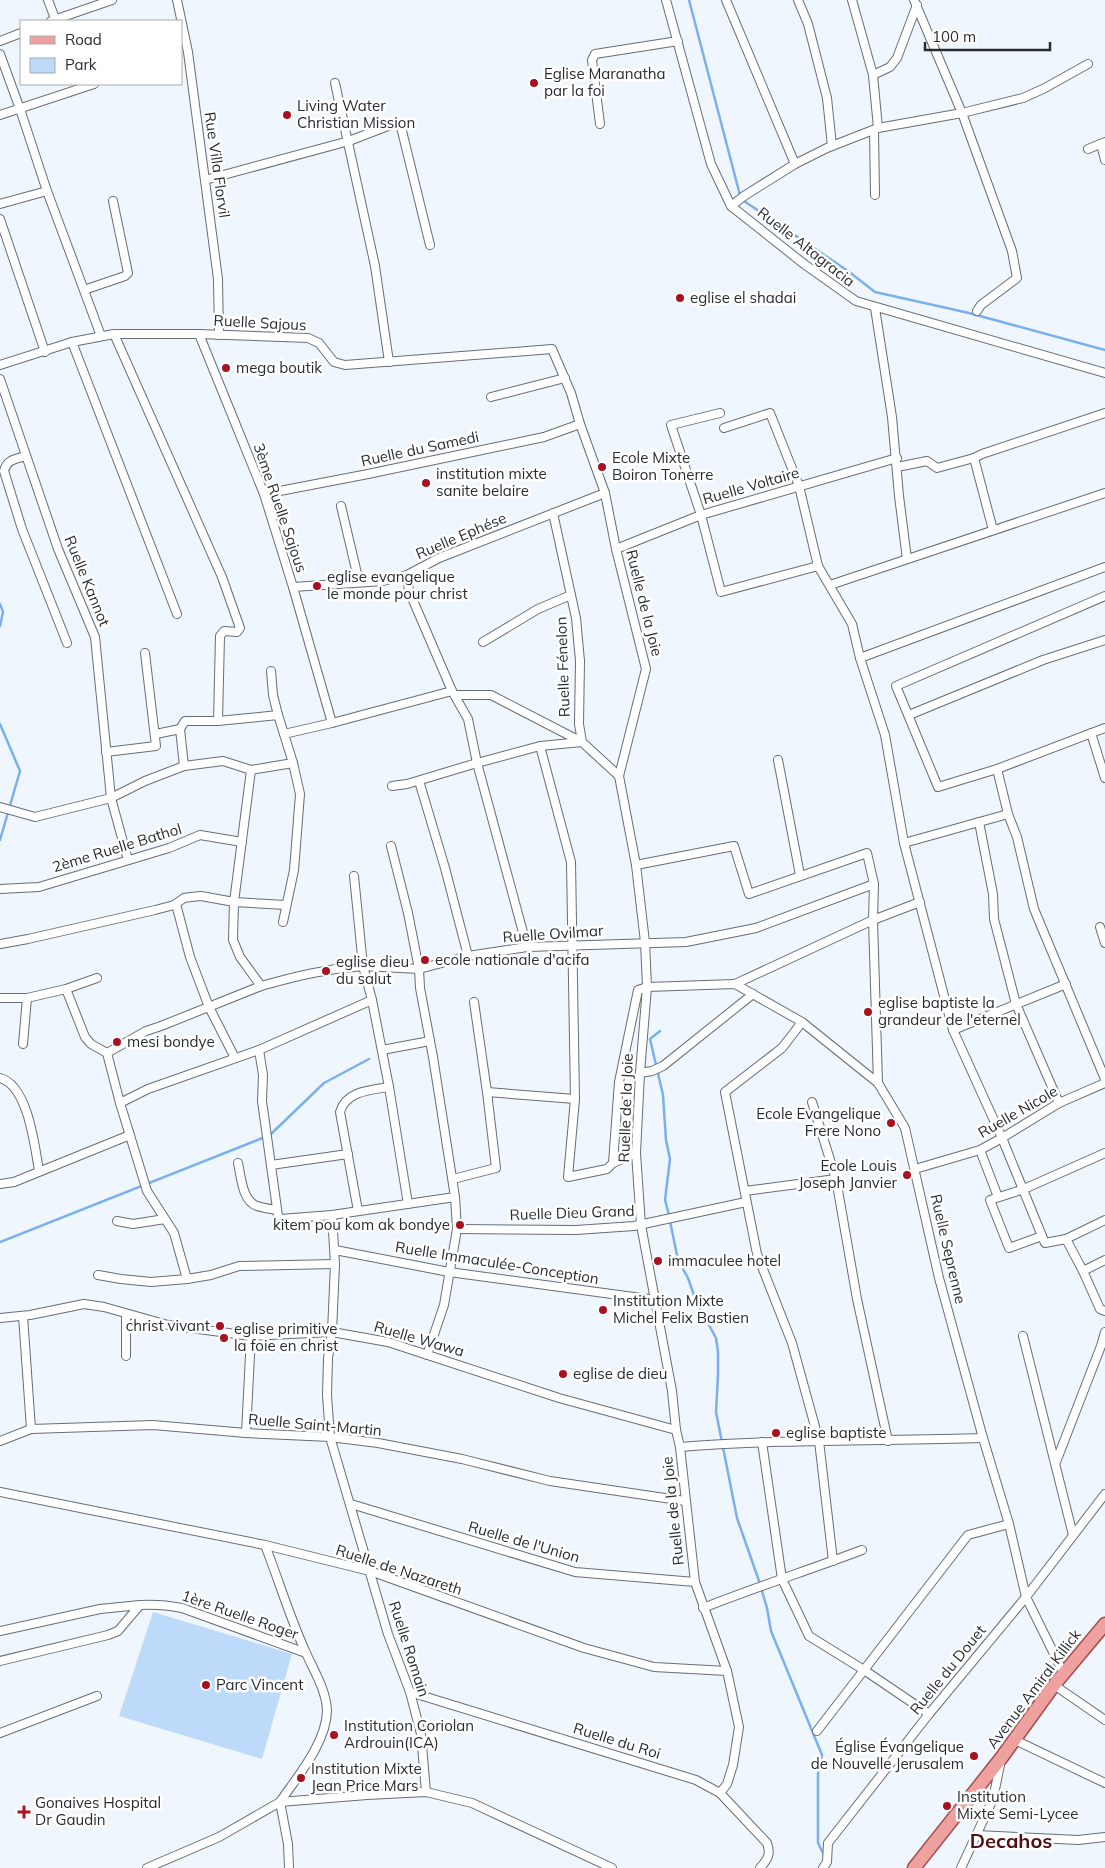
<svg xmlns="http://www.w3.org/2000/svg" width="1105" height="1868" font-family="Mulish,sans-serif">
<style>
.green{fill:#bedafa}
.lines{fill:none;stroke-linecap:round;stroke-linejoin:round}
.stream{stroke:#7ab0ec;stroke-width:2.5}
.street-casing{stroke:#656e79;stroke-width:10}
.primary-casing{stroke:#a2504f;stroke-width:15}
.street{stroke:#fff;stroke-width:8}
.primary{stroke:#eea19f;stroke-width:12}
.poi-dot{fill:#a81120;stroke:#fff;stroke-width:2}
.labels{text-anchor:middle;stroke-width:5;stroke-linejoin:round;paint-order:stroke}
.poi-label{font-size:15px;fill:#282c31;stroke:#fff;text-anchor:start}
.street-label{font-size:15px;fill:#282c31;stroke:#fff}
.district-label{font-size:20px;font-weight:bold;fill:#530f11;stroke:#fff}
</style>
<rect width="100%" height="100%" fill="#f0f6fe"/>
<path class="green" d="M 153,1612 L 292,1654 L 262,1759 L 119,1716 Z"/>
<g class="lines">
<g class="stream">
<path d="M 689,0 L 741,199 L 848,271 L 875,292 L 969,313 L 1105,350"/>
<path d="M 0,604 L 3,612 L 0,626"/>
<path d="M 0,724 L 20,771 L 0,840"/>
<path d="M 660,1031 L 650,1039 L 663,1095 L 666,1140 L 670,1159 L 665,1200 L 669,1215"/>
<path d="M 670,1221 L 678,1260 L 688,1278 L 696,1301 L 716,1338 L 718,1352 L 718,1375 L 716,1412 L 737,1518 L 759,1581 L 767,1608 L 771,1631 L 822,1755 L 818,1774 L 818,1843 L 825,1857"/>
<path d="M 0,1242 L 270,1135 L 324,1083 L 369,1059"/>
</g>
<g class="street-casing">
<g id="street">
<path d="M 48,0 L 56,21"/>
<path d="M 177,0 L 188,52 L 218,279 L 219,335"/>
<path d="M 666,0 L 711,164 L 731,206 L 804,264 L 856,301 L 1105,373"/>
<path d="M 726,0 L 795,164"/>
<path d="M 798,0 L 808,24 L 827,98 L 832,146"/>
<path d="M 852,0 L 873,75 L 878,128"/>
<path d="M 914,0 L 962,113 L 1012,251 L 1017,278 L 981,305 L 977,311"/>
<path d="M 51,21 L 112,0"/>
<path d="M 0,41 L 21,33"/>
<path d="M 0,54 L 20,109 L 47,191 L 101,336"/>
<path d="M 873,75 L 890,67 L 897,58 L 917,5"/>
<path d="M 335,83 L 375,266 L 389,362"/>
<path d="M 0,115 L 94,84"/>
<path d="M 600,124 L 592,60 L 595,54 L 678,41"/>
<path d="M 874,130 L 875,195"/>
<path d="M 1101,144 L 1105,160"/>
<path d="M 1088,149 L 1105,142"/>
<path d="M 205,180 L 349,141 L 393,124 L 401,127 L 430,245"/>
<path d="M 0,204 L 47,191"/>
<path d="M 731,206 L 744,196 L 795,164 L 827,148 L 878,128 L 962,113 L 1023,98 L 1045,88 L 1088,64"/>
<path d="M 0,219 L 45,352"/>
<path d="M 84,290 L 125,276 L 128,273 L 113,201"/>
<path d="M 875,308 L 892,417 L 899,496 L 907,559"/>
<path d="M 114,334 L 222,577 L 240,628 L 237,632 L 224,631 L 220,636 L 218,721 L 278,715 L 284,734"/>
<path d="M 199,334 L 264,494 L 293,587 L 332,723"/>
<path d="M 72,342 L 177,614"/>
<path d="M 0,365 L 72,342 L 114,334 L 199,334 L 308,338 L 319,343 L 334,362 L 345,365 L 552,349 L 571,393 L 580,424 L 605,493 L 616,549 L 646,669 L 619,776 L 636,865 L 645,942 L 647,987 L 640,1073 L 636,1153 L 641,1225 L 672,1391 L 676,1430 L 680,1447 L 695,1582 L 727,1671 L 739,1727 L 733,1765 L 727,1784 L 720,1793"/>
<path d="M 0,379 L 58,549 L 95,637 L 111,798 L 128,860"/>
<path d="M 491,397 L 565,378"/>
<path d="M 720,413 L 671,425 L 701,515 L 721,592 L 818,566 L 852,624 L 860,658 L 885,735 L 904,843 L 953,1030 L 1002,1138 L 1042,1236"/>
<path d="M 724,428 L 770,413 L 799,486 L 818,566"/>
<path d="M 26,456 C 16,459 7,459 4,471 L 22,529 L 67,643"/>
<path d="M 897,467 L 927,461 L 937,468 L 974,458"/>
<path d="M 264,494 L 368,474 L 544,437 L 580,424"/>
<path d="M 341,506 L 359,582"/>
<path d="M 553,513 L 576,618 L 580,661 L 579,724 L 582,742 L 619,776"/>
<path d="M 993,530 L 974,458 L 982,454 L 1105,413"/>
<path d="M 616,549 L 701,515 L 897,458"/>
<path d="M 407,575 L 409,591 L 452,691 L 468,719 L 477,763 L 540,746 L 582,742"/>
<path d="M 830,585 L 1105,493"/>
<path d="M 293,587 L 383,581 L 407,575 L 439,558 L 605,493"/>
<path d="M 1105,596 L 896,686 L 938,787 L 997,769 L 1105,728"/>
<path d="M 483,642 L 538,609 L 571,595"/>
<path d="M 860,658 L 1105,567"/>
<path d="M 271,671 L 273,695 L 278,715"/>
<path d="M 455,695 L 491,695 L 582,742"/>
<path d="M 909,715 L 1043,660 L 1105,640"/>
<path d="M 180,729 L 184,766"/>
<path d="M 1091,733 L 1105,778"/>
<path d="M 156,734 L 180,729 L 185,721 L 218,721"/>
<path d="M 540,746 L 571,862 L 575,1099 L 568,1177 L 607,1169 L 613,1163 L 636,1153"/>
<path d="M 106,752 L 156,746 L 145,653"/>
<path d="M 778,760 L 800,875"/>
<path d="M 997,769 L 1008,814 L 1017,837 L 1034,909 L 1105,1079"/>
<path d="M 251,770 L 234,902 L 233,940 L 240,957 L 261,986 C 297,976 325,969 363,966 L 354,876"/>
<path d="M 419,781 L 445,868 L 468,956"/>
<path d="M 392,786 L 407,784 L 477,763 L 527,947"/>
<path d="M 0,807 L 35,817 L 111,798 L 145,781 L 184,766 L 223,761 L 251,770 L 293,763 L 284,734 L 332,723 L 452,691"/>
<path d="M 979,822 L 993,894 L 994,919 L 1016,1004 L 1059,1103"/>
<path d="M 904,843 L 1008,814"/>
<path d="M 391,846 L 408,913 L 419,969 L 420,988 L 433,1057 L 455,1197 L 457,1229 L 444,1305 L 427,1355"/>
<path d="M 636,865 L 734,846 L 749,894 L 867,853 L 874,884 L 873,920 L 878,1083"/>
<path d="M 0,889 L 39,887 L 169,848 L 200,835 L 242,842"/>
<path d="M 176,904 L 190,957 L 209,1007 L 235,1058"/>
<path d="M 283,922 L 294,870 L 300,794 L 293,763"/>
<path d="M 1100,927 L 1105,943"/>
<path d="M 0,944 L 28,939 L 155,910 L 174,905 L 184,898 L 191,897 L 201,896 L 234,902 L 286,905"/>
<path d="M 735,984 L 873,920 L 920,902"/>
<path d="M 66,989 L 97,978"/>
<path d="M 0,998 L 27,998 L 66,989 L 85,1037 L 91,1044 L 107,1053 L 120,1103 L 148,1089 L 259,1050 L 372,1000 L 363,966 L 419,969 L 468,956 L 527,947 L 686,942 L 756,928 L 874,884"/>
<path d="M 372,1000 L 389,1087 L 408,1204"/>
<path d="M 474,1002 L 487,1092"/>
<path d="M 802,1022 L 782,1048 L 725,1092 L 757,1254 L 792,1343 L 819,1441 L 833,1561"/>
<path d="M 953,1030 L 1066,984"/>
<path d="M 23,1044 L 27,998"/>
<path d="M 259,1050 L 263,1075 L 262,1101 L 278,1216 L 280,1219 L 332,1215 L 455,1197"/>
<path d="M 382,1050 L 430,1041"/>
<path d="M 107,1053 L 146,1031 L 161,1026 L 261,986"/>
<path d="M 640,1073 L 652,1071 L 663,1066 L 753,994"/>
<path d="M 0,1078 C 28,1085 35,1147 39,1171"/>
<path d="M 812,1102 L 836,1179 L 857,1299 L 888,1441"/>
<path d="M 120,1103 L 147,1191 L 174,1233 L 187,1279"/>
<path d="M 980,1150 L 998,1197"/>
<path d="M 1105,1153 L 1024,1189 L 990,1200 L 1009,1248 L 1042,1236 L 1045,1243 L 1066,1239 L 1083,1271 L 1100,1309 L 1105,1311"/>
<path d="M 238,1163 C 241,1176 242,1201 257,1206 C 263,1208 271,1209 277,1210"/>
<path d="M 613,1163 L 619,1082 L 638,990 L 647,987 L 735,984 L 802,1022 L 878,1083 L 905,1128 L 939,1278 L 983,1438 L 1009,1524 L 1026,1597 L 1064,1674"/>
<path d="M 271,1165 L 348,1154"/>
<path d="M 915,1169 L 980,1150 L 1002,1138 L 1059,1103 L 1105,1083"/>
<path d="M 453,1179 L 496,1168 L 487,1092 L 575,1099"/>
<path d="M 0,1184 L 14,1182 L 130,1135"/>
<path d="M 745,1191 L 836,1179"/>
<path d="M 358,1211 L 340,1112 C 346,1091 370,1090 389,1087"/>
<path d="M 332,1215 L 335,1264 L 332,1332 L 328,1358 L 327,1395 L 330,1437 L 388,1634 L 410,1692 L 421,1734 L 426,1792"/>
<path d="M 117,1221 L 133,1224 L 165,1219"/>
<path d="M 457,1229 L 576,1230 L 634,1226 L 746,1202"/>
<path d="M 1066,1239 L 1105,1220"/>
<path d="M 335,1250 L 449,1272 L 656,1300"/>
<path d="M 1083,1271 L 1105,1260"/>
<path d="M 98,1275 L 121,1279 L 151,1282 L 187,1279 L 211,1275 L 239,1266 L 335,1264"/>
<path d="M 126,1314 L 126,1356"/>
<path d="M 23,1316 L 31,1429"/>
<path d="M 0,1318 L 30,1315 L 84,1304 L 104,1307 L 168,1325 L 251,1336 L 332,1332 L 388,1342 L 559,1398 L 676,1430"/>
<path d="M 1023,1336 L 1073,1535"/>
<path d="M 246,1433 L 251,1336"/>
<path d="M 0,1441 L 31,1429 L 153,1425 L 246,1433 L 330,1437 L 378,1443 L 462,1459 L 550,1481 L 685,1501"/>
<path d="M 762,1442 L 782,1579 L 809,1636 L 864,1670 L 929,1714"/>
<path d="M 680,1447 C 780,1439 882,1441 983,1438"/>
<path d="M 1056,1462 L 1101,1346 L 1105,1332"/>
<path d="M 0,1492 L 265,1545 L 370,1571 L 584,1648 L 654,1667 L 727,1671"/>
<path d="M 351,1504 L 575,1572 L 695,1582"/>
<path d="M 265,1545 C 279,1581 290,1618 306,1653 C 314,1671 326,1690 327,1710 C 327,1742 297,1777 280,1802"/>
<path d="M 703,1608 C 756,1587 809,1570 862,1550"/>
<path d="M 0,1631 L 100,1609 L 140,1605"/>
<path d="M 0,1661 L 108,1635 L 118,1631 L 140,1605 C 154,1604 167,1605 182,1608 L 306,1653"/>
<path d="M 1054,1685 L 1105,1720"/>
<path d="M 410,1692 L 696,1780 L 720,1793 L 767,1843 C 771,1854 768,1859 760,1868"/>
<path d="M 817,1731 L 968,1535 L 1009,1524"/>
<path d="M 0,1733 L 97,1696"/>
<path d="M 1015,1740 L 1105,1783"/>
<path d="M 280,1802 L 288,1844 L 289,1868"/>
<path d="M 977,1835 L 1078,1840 L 1105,1837"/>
<path d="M 147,1868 L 219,1837 L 280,1802 L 367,1795 L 426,1792 L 472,1803 L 612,1868"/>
<path d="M 823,1868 L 827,1862 L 828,1843 L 929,1714 L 1026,1597 L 1105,1494"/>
<path d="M 961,1868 L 993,1799 L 1001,1760"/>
</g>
</g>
<g class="primary-casing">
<path id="primary" d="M 914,1868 L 1002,1757 L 1054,1685 L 1105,1624"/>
</g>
<use href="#street" class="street"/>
<use href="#primary" class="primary"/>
</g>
<g class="poi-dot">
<circle cx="534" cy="83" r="5"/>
<circle cx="287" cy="115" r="5"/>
<circle cx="680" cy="298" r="5"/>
<circle cx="226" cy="368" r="5"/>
<circle cx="602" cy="467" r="5"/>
<circle cx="426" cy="483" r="5"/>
<circle cx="317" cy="586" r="5"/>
<circle cx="425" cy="960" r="5"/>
<circle cx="326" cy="971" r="5"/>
<circle cx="868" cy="1012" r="5"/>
<circle cx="117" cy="1042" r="5"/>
<circle cx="891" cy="1123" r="5"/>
<circle cx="907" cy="1175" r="5"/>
<circle cx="460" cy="1225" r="5"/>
<circle cx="658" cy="1261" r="5"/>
<circle cx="603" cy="1310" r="5"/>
<circle cx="220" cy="1326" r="5"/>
<circle cx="224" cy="1338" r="5"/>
<circle cx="563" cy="1374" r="5"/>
<circle cx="776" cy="1433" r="5"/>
<circle cx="206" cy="1685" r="5"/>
<circle cx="334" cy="1735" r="5"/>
<circle cx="974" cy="1756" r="5"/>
<circle cx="301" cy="1778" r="5"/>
<circle cx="947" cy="1806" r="5"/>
<path d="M21.5 1804.5h5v5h5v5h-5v5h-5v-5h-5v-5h5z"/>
</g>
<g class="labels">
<g class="poi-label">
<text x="544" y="79">Eglise Maranatha<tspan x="544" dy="17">par la foi</tspan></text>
<text x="297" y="111">Living Water<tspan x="297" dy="17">Christian Mission</tspan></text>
<text x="690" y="303">eglise el shadai</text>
<text x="236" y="373">mega boutik</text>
<text x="612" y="463">Ecole Mixte<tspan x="612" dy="17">Boiron Tonerre</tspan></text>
<text x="436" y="479">institution mixte<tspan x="436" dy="17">sanite belaire</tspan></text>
<text x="327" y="582">eglise evangelique<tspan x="327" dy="17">le monde pour christ</tspan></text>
<text x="435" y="965">ecole nationale d'acifa</text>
<text x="336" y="967">eglise dieu<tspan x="336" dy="17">du salut</tspan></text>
<text x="878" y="1008">eglise baptiste la<tspan x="878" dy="17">grandeur de l'eternel</tspan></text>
<text x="127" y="1047">mesi bondye</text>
<text x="881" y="1119" text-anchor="end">Ecole Evangelique<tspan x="881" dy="17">Frere Nono</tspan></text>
<text x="897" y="1171" text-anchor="end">Ecole Louis<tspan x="897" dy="17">Joseph Janvier</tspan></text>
<text x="450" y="1230" text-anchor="end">kitem pou kom ak bondye</text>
<text x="668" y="1266">immaculee hotel</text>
<text x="613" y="1306">Institution Mixte<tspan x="613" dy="17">Michel Felix Bastien</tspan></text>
<text x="210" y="1331" text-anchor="end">christ vivant</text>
<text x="234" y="1334">eglise primitive<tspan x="234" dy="17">la foie en christ</tspan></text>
<text x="573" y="1379">eglise de dieu</text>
<text x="786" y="1438">eglise baptiste</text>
<text x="216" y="1690">Parc Vincent</text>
<text x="344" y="1731">Institution Coriolan<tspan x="344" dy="17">Ardrouin(ICA)</tspan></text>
<text x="964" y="1752" text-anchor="end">Église Évangelique<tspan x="964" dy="17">de Nouvelle Jerusalem</tspan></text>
<text x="311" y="1774">Institution Mixte<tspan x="311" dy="17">Jean Price Mars</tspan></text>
<text x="957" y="1802">Institution<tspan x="957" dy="17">Mixte Semi-Lycee</tspan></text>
<text x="35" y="1808">Gonaives Hospital<tspan x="35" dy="17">Dr Gaudin</tspan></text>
</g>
<g class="street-label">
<text transform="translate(217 165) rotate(82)" y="5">Rue Villa Florvil</text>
<text transform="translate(806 247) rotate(38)" y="5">Ruelle Altagracia</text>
<text transform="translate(260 323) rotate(3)" y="5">Ruelle Sajous</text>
<text transform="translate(420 449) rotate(-12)" y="5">Ruelle du Samedi</text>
<text transform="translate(751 486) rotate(-16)" y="5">Ruelle Voltaire</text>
<text transform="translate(280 508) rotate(71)" y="5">3ème Ruelle Sajous</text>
<text transform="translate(461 536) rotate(-23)" y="5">Ruelle Ephése</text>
<text transform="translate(87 581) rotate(68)" y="5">Ruelle Kannot</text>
<text transform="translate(644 603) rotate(76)" y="5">Ruelle de la Joie</text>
<text transform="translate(563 667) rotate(-92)" y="5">Ruelle Fénelon</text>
<text transform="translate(117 848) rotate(-17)" y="5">2ème Ruelle Bathol</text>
<text transform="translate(553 934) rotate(-4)" y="5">Ruelle Ovilmar</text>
<text transform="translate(626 1108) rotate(-88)" y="5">Ruelle de la Joie</text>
<text transform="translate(1018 1112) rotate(-30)" y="5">Ruelle Nicole</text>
<text transform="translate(572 1213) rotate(-2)" y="5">Ruelle Dieu Grand</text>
<text transform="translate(948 1249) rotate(77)" y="5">Ruelle Seprenne</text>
<text transform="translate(497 1263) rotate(9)" y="5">Ruelle Immaculée-Conception</text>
<text transform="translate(419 1339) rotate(16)" y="5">Ruelle Wawa</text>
<text transform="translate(315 1425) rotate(5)" y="5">Ruelle Saint-Martin</text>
<text transform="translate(673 1511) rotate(-96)" y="5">Ruelle de la Joie</text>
<text transform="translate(524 1542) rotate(16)" y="5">Ruelle de l'Union</text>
<text transform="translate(399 1570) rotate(18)" y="5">Ruelle de Nazareth</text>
<text transform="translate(240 1615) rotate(19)" y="5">1ère Ruelle Roger</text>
<text transform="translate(409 1649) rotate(72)" y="5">Ruelle Romain</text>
<text transform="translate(948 1670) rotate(-51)" y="5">Ruelle du Douet</text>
<text transform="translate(1034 1689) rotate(-53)" y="5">Avenue Amiral Killick</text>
<text transform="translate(617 1741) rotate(17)" y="5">Ruelle du Roi</text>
</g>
<g class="district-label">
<text x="1011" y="1848">Decahos</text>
</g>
</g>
<rect x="20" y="20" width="162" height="65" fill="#ffffff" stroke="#a9abad"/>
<rect x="30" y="36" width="25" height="8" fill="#eea19f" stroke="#a9abad"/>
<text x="65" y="45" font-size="15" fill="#282c31">Road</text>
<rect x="30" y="58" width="25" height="15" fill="#bedafa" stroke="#a9abad"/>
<text x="65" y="70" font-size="15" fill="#282c31">Park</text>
<path d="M925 42v8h125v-8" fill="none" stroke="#282c31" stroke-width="2.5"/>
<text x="932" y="42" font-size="15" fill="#282c31" stroke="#ffffff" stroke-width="4" paint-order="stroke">100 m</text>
</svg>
